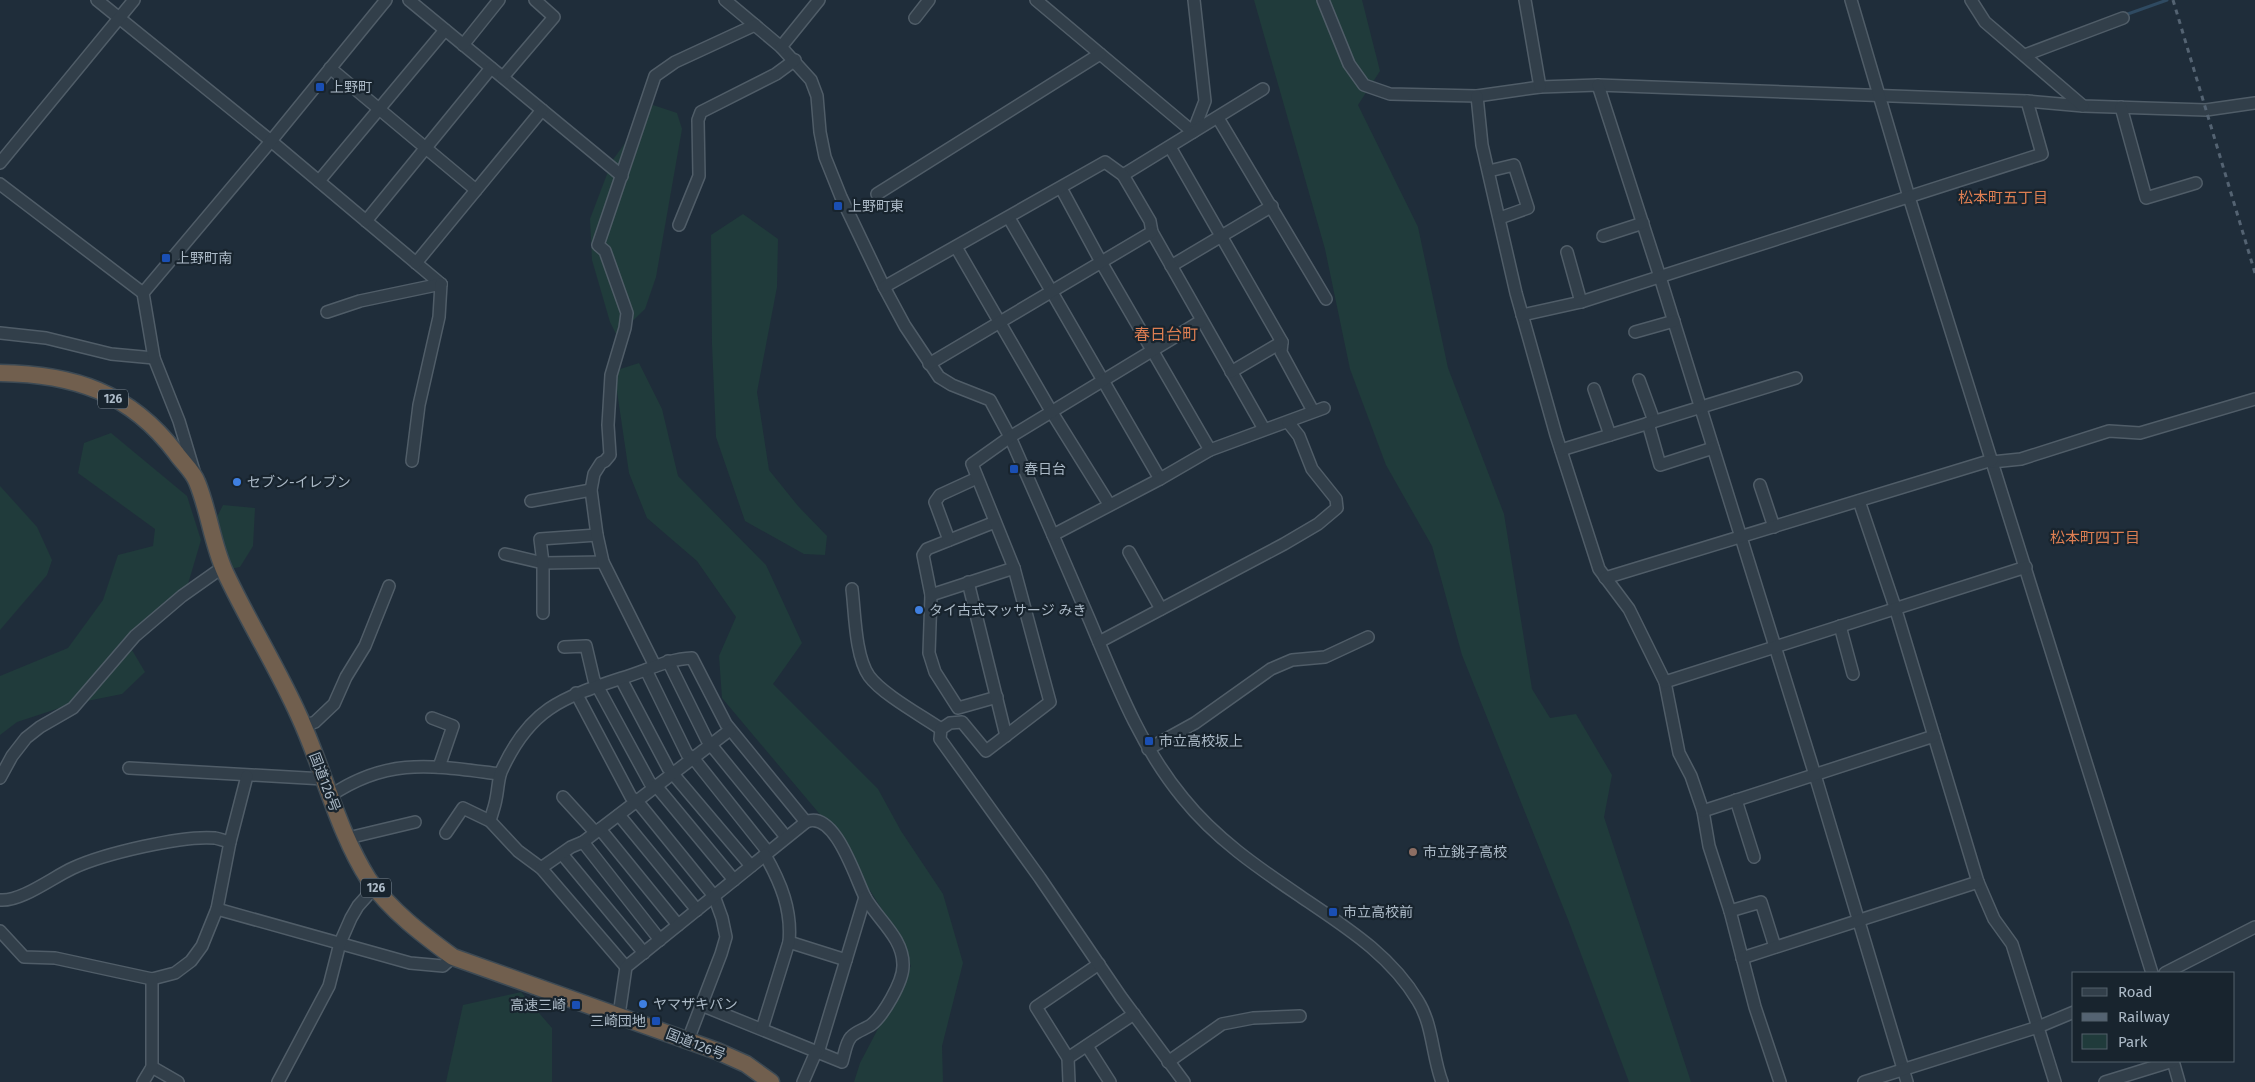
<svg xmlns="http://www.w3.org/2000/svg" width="2255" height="1082" font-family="'Fira Sans','Noto Sans JP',sans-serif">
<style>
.green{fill:#203b3b}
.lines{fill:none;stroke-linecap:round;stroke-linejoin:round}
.stream{stroke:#2f4a61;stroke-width:3}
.minor-casing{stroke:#505d68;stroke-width:14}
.highway-casing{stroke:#3d4a54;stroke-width:19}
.minor{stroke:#323f4a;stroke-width:11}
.highway{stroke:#715f4e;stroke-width:16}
.rail{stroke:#546372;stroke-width:3;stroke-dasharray:5 5;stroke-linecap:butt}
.transit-dot{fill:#1a4fb4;stroke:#18242e;stroke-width:2}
.shop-dot{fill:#3f7fe0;stroke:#18242e;stroke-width:2}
.education-dot{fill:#8d6e63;stroke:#18242e;stroke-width:2}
.labels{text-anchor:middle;stroke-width:4.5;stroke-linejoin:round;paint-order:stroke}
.shield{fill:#18242e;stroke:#808d99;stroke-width:1}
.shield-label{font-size:12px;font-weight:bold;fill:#acbac7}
.poi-label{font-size:14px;fill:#acbac7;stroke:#18242e;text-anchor:start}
.street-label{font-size:14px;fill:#acbac7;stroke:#18242e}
.neighbourhood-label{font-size:15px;fill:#dd7e52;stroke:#18242e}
.quarter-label{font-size:16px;fill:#dd7e52;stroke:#18242e}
</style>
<rect width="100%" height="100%" fill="#1f2d3a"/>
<g class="green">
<path d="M 1254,0 L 1362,0 L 1380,71 L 1358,105 L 1418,227 L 1448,368 L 1504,514 L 1532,689 L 1550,718 L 1576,714 L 1612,775 L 1604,817 L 1691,1082 L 1629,1082 L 1569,922 L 1462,655 L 1432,546 L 1386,465 L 1350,369 L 1325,249 Z"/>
<path d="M 653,105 L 677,113 L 682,129 L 656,277 L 645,309 L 617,336 L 610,322 L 592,260 L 590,219 L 612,161 Z"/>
<path d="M 743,214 L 778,239 L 777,287 L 757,392 L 769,470 L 798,506 L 827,536 L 825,555 L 804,554 L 745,521 L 716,437 L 712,345 L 711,235 Z"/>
<path d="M 639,363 L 662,409 L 678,476 L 766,565 L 802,643 L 773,684 L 878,789 L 901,831 L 943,894 L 963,963 L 942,1046 L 943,1082 L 854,1082 L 860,1063 L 911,966 L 888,919 L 828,824 L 722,698 L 719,656 L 736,617 L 697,561 L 647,518 L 629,473 L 614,371 Z"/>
<path d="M 111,433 L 187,496 L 201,540 L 188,584 L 145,626 L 129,645 L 145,672 L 122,694 L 72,704 L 17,722 L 0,735 L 0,676 L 68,648 L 103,600 L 118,555 L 153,546 L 155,529 L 78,473 L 84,443 Z"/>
<path d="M 0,486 L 37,527 L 52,560 L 47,575 L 0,630 Z"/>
<path d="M 223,505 L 255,508 L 253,546 L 240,567 L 230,569 L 215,521 Z"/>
<path d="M 521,992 L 552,1028 L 552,1082 L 446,1082 L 463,1005 Z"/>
</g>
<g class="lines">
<path class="stream" d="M 2125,15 L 2167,0"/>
<g class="minor-casing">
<g id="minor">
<path d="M 97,0 L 271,141 L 441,284"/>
<path d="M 409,0 L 622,176"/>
<path d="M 725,0 L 781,47 L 811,80 L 817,96 L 820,132 L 825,157 L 841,197 L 884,287 L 905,326 L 939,377 L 952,385 L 990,400 L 1010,437 C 1037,498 1064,560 1090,621 C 1116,683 1140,746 1183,798 C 1215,838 1257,867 1300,896 C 1344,926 1390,954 1418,1001 C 1433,1025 1432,1056 1442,1082"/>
<path d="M 1036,0 L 1193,132 L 1205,101 L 1194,0"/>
<path d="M 1323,0 L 1349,64 L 1364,85 L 1390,94 L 1477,96 L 1540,87 L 1598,85 L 2027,101 L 2083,106 L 2206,110 L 2255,103"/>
<path d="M 1525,0 L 1540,87"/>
<path d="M 1851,0 L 1909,197 L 2152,973"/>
<path d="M 1971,0 L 1985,22 L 2083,106"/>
<path d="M 915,18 L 929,0"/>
<path d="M 463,45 L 499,0"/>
<path d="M 781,47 L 819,0"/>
<path d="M 2025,55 L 2123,18"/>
<path d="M 330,68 L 476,190"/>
<path d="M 503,77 L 554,17 L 535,0"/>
<path d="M 1598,85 L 1660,277 L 1815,775 L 1907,1082"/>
<path d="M 1477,96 L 1482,145 L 1516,293 L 1556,435 L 1599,569 L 1629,609 L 1665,682 L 1679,753 L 1691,776 L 1703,811 L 1709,846 L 1730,911 L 1755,1007 L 1780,1082"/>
<path d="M 2121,107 L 2146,198 L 2196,183"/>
<path d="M 1218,118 L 1326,299"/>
<path d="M 1170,147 L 1282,342 L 1281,352 L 1313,411"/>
<path d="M 0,163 L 134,0"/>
<path d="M 1489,171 L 1514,165 L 1528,208 L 1500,218"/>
<path d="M 1123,175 L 1263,89"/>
<path d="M 319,181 L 445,30"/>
<path d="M 0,184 L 143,293"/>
<path d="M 1061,188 L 1101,262 L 1210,450"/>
<path d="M 877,194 L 1100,54"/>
<path d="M 1009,218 L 1160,479"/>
<path d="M 366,221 L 491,68"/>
<path d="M 679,225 L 699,176 L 698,120 L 701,112 L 776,74 L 795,60"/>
<path d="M 1603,236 L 1643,223"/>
<path d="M 956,247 L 1051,411 L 1109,504"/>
<path d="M 1567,252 L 1581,302"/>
<path d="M 416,263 L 542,110"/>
<path d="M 1171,266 L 1272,206"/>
<path d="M 884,287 L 1105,162 L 1123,175 L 1150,221 L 1152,232 L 1264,429"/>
<path d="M 327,312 L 360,301 L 441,284"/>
<path d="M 1522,315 L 1581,302 L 2042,154 L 2027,101"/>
<path d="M 1635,332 L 1674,321"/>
<path d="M 0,333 L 46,338 L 111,354 L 154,358"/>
<path d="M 929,364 L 1152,232"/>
<path d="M 1231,372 L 1282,342"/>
<path d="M 1639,380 L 1654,421"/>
<path d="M 1594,389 L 1610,435"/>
<path d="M 1648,423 L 1660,465 L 1713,448"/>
<path d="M 1561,450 L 1796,378"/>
<path d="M 412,461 L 419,405 L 439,317 L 441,284"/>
<path d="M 1992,462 L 2021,459 L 2109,431 L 2140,433 L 2255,399"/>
<path d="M 194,471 L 179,421 L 154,358 L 143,293 L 271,141 L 386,0"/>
<path d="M 1760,485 L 1774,527"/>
<path d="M 531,501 L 591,490"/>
<path d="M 1859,501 L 1895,607 L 1978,882 L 1994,919 L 2012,944 L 2055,1082"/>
<path d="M 995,522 L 927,549 L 923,555 L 931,595 L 929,653 L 935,672 L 958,708 L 997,697"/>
<path d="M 1053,535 L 1160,479 L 1210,450 L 1324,408"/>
<path d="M 949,540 L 935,502 L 940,495 L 977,478"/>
<path d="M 1129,552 L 1161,609"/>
<path d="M 505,554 L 543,563 L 603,562"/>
<path d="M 1605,578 L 1992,460"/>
<path d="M 968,582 L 1006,736"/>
<path d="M 852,589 C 855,613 855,656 869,676 C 882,694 922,716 941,729"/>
<path d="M 931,595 L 1014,568"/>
<path d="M 543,613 L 543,563 L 540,539 L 597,535"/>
<path d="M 1840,626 L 1853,674"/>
<path d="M 1099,642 L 1284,544 L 1318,524 L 1337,508 L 1336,499 L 1312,469 L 1299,436 L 1288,422"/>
<path d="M 564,647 L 586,646 L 594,680 L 650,783 L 657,787 L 734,880"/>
<path d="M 668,661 L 707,740 L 786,837"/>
<path d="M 655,666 L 603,562 L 597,535 L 591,490 L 594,474 L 601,463 L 605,461 L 610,455 L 608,425 L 611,375 L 625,328 L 627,313 L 605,251 L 598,245 L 655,76 L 675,62 L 755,25"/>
<path d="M 646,670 L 687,754 L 694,759 L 768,852"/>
<path d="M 621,679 L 668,768 L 751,866"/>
<path d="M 1665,682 L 2026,567"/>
<path d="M 576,693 L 631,797 L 637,801 L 714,896 L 722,918 L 726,937 L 721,954 L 688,1040"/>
<path d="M 432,718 L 453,726 L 439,767"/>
<path d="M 304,726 L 315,722 L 334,704 L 346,677 L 365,646 L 389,586"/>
<path d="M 1148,749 L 1195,723 L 1271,669 L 1292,660 L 1325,657 L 1368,637"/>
<path d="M 129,768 L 324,779"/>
<path d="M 0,778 L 12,756 L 26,738 L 40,727 L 73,708 L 135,636 L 182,596 L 223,567"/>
<path d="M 330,796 C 389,756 434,766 500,774"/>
<path d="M 563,797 L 595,832"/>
<path d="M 1736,800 L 1754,857"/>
<path d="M 1703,811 L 1934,736"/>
<path d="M 619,815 L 697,910"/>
<path d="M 490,821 C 492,813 495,806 496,799 C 498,790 498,780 501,772 C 529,709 561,698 622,678 C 646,671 667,659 692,658 L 726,724 L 806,822"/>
<path d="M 600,829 L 678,925"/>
<path d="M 446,833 L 463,808 L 490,821 L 518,851 L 541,868 L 626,967"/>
<path d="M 348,838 L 415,822"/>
<path d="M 583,842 L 660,940"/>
<path d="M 562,854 L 644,953"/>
<path d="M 541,868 L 571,847 L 583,842 L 730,730"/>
<path d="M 0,900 C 21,902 53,877 73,868 C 103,854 182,835 215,838 C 220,839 225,841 230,842"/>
<path d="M 217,909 L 410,963 L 443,966 L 453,957"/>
<path d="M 1730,911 L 1761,902 L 1775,947"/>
<path d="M 0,931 L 24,957 L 55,958 L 152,979 L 175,973 L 191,961 L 202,946 L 217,909 L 230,842 L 247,776"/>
<path d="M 789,942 L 846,960"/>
<path d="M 1742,958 L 1978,882"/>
<path d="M 2165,973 L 2255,927"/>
<path d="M 619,1015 L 626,967 L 806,822 C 835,809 856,880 865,897 C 877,919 904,938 903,966 C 903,982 883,1016 871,1025 C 865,1029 855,1032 851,1037 C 846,1042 844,1056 842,1062 L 701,1005"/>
<path d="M 762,1029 L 789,942 C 792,910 781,883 765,855"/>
<path d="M 1087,1046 L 1110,1082"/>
<path d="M 818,1053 L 865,897"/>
<path d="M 1068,1058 L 1134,1014"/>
<path d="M 2173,1061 L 2179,1082"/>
<path d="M 1168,1062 L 1222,1024 L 1253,1018 L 1300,1016"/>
<path d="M 152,1067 L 178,1082"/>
<path d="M 143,1082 L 152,1067 L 152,979"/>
<path d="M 278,1082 L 329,986 L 340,943 L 351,918 L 358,906 L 375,887"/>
<path d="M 803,1082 L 816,1052"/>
<path d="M 1069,1082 L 1068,1058 L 1036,1007 L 1099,964"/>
<path d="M 1184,1082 L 1121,997 L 1040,878 L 940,739 L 941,729 L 950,723 L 962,722 L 986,751 L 1050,702 L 1014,568 L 972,464 L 1010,437 L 1201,321"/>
<path d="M 1864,1082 L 2038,1027 L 2074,1012"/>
<path d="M 2105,1082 L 2173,1061"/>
</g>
</g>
<g class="highway-casing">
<path id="highway" d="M 0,373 C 73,374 130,392 176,453 C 182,462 193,471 197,482 C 209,511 212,543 225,572 C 248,621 277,667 299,716 C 324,770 337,830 369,880 C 391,911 423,935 453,957 L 717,1051 L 746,1064 L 771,1082"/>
</g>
<use href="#minor" class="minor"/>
<use href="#highway" class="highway"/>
<path class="rail" d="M 2173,0 L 2255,273"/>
</g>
<g class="transit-dot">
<rect x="315" y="82" width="10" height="10" rx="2.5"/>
<rect x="833" y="201" width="10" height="10" rx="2.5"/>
<rect x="161" y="253" width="10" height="10" rx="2.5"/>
<rect x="1009" y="464" width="10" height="10" rx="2.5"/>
<rect x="1144" y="736" width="10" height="10" rx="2.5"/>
<rect x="1328" y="907" width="10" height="10" rx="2.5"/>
<rect x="571" y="1000" width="10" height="10" rx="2.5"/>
<rect x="651" y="1016" width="10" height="10" rx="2.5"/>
</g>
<g class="shop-dot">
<circle cx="237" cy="482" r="5"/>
<circle cx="919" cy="610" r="5"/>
<circle cx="643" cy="1004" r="5"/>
</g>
<circle class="education-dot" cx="1413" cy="852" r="5"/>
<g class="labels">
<g class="shield">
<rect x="98" y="389.5" width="30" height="19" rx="4"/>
<rect x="361" y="878.5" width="30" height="19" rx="4"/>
</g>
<g class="shield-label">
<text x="113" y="403">126</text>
<text x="376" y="892">126</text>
</g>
<g class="poi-label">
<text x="330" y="92">上野町</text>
<text x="848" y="211">上野町東</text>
<text x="176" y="263">上野町南</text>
<text x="1024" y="474">春日台</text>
<text x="247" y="487">セブン-イレブン</text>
<text x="929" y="615">タイ古式マッサージ みき</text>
<text x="1159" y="746">市立高校坂上</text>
<text x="1423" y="857">市立銚子高校</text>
<text x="1343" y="917">市立高校前</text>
<text x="653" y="1009">ヤマザキパン</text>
<text x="566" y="1010" text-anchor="end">高速三崎</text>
<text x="646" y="1026" text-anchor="end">三崎団地</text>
</g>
<g class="street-label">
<text transform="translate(325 782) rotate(69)" y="5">国道126号</text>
<text transform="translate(696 1044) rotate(21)" y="5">国道126号</text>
</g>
<g class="neighbourhood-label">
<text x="2003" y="203">松本町五丁目</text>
<text x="2095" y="543">松本町四丁目</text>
</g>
<g class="quarter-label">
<text x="1166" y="340">春日台町</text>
</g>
</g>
<rect x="2072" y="972" width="162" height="90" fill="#18242e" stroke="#53606b"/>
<rect x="2082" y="988" width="25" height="8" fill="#323f4a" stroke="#53606b"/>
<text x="2118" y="997" font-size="15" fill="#acbac7">Road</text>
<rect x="2082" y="1013" width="25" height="8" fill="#546372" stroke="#53606b"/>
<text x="2118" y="1022" font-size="15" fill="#acbac7">Railway</text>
<rect x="2082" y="1034" width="25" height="15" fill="#203b3b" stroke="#53606b"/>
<text x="2118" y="1047" font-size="15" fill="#acbac7">Park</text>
</svg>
